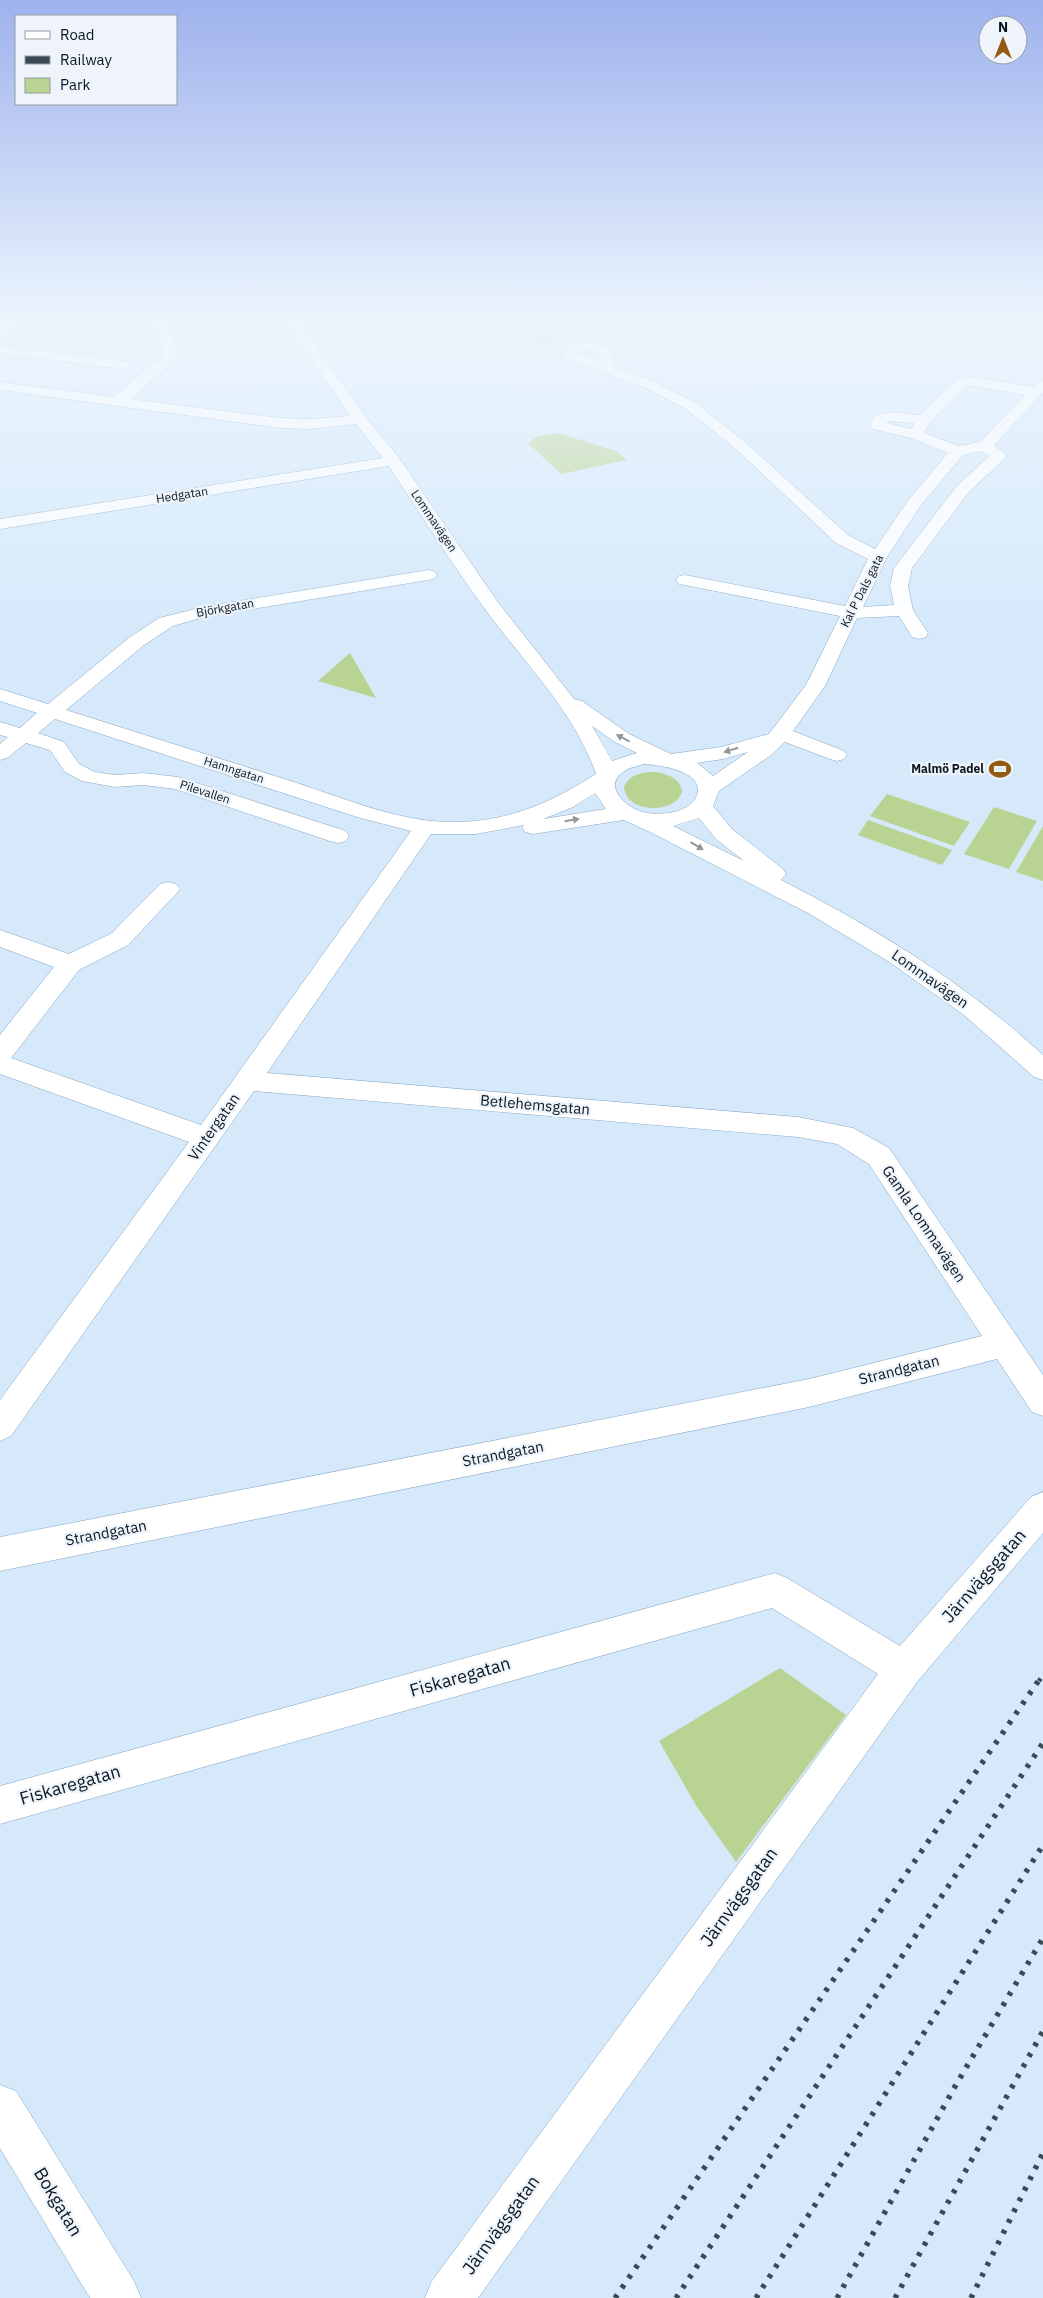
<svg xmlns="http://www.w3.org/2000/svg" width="1043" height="2298" font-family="'IBM Plex Sans',sans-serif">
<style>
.green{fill:#b9d392}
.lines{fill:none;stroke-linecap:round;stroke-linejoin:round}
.minor-casing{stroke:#85a5c1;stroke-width:1}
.minor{fill:#fff;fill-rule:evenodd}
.rail-far1{stroke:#3b4955;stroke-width:4.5;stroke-dasharray:3 5.5;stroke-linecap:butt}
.rail{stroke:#3b4955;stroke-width:5.5;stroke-dasharray:4 8;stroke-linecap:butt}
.oneway{fill:#91979b}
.labels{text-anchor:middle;stroke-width:4.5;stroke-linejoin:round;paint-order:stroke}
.far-street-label{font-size:12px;fill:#0b1721;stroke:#eef4fa}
.far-poi-label{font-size:12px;font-weight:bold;fill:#0b1721;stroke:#eef4fa;text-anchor:end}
.street-label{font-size:15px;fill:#0b1721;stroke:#eef4fa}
.near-street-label{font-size:18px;fill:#0b1721;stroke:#eef4fa}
</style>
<rect width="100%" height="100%" fill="#d5e9fb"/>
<g class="green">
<path d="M 511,319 L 598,319 L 543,345 L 522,337 L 521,329 Z"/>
<path d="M 558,433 L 616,451 L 627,460 L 561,474 L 528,443 L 538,436 Z"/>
<path d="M 350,653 L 376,698 L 318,681 Z"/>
<path d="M 656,772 C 668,774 681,779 682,792 C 675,815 625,813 624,787 C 629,774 643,772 656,772 Z"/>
<path d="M 887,794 L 970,822 L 954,846 L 870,816 Z"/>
<path d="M 994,807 L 1037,821 L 1009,869 L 964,854 Z"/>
<path d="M 868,820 L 952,850 L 942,865 L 858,835 Z"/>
<path d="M 1043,826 L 1043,881 L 1016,872 Z"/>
<path d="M 780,1668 L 846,1715 L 736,1862 L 697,1807 L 659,1741 Z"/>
</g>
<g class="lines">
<g class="minor-casing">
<g id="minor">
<path d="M 8,319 L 23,319 L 5,334 L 0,335 L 0,325 Z"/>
<path d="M 151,319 L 164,319 L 179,353 L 170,365 L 130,399 L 280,418 L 311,419 L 350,416 L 284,319 L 297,319 L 365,416 L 399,458 L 497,601 L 574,699 L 582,701 L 629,734 L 671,754 L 721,747 L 769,734 L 806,685 L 840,616 L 685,585 L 679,584 L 676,580 L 679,576 L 685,575 L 845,606 L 868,559 L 836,543 L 736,449 L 686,409 L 641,386 L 564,358 L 562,355 C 573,337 589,341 606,347 L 612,357 L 614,366 L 651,380 L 696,403 L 746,443 L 848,535 L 875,549 L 909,499 L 948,453 L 910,438 L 873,429 L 870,426 L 873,416 L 889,412 L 920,415 L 959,377 L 964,376 L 1033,387 L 1038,381 L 1043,380 L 1043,393 L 994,445 L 1007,455 L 1005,458 L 968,493 L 912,568 L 908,586 L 913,610 L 928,633 L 926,637 L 919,639 L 912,637 L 899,616 L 857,618 L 825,686 L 793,731 L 844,751 L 847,755 L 844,759 L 837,761 L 830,759 L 785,742 L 771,755 L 719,791 L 713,806 L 732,829 L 783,869 L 786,874 L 781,880 C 875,928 965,983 1043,1055 L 1043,1080 L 1034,1077 L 964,1015 L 888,961 L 808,913 L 654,834 L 624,820 L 533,834 L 525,832 L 522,827 L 524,825 L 476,834 L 431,834 L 267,1073 L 798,1117 L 853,1128 L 889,1148 L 1043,1375 L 1043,1416 L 1032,1412 L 997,1359 L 809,1407 L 0,1571 L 0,1537 L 809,1379 L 982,1336 L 869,1164 L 837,1144 L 798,1137 L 254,1091 L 11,1436 L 0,1441 L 0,1400 L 189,1142 L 0,1074 L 0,1035 L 54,967 L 0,947 L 0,930 L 69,954 L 112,933 L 160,884 L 168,882 L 176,884 L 180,889 L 176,894 L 128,945 L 79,970 L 11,1058 L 201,1125 L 411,831 L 357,817 L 55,719 L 38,733 L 64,742 L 79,764 L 95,772 L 115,775 L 143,773 L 178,777 L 346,831 L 349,836 L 346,841 L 338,843 L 330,841 L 175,789 L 143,785 L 115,787 L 82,781 L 65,772 L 50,750 L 26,743 L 7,758 L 0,760 L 0,744 L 8,737 L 0,735 L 0,722 L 20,728 L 37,713 L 0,701 L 0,689 L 48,704 L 130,637 L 159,618 L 203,607 L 428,570 L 434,571 L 437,575 L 434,579 L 204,617 L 173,626 L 144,645 L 66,710 C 143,734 220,759 297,783 C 349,800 404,824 459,822 C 510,821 554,801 596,774 C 575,712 522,660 484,608 C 451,562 420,514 389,466 L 0,529 L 0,519 L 383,458 L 356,424 L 311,429 L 280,428 L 0,390 L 0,382 L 114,397 L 165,353 ZM 586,350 L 596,353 L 599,360 L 577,353 ZM 967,385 L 1025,395 L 980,442 L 959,446 L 924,433 L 930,422 ZM 889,421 L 914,423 L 911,429 L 886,423 ZM 982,451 L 989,456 L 956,487 L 894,568 L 890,586 L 894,605 L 863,607 L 887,557 L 921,505 L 963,455 ZM 592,726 L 615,742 L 637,753 L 612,761 ZM 748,752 L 713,776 L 697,763 L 723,759 ZM 644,764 C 660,765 705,771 697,795 C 694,803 686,809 677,811 C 667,814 654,815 643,812 C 624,807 601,784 626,770 C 631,767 639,766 644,764 ZM 595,793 L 606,809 L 543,819 L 573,807 ZM 699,818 L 716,839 L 744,861 L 673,826 Z"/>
<path d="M 0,346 L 125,361 L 132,365 L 125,369 L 0,354 Z"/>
<path d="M 1043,1492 L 1043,1533 L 917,1682 L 478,2298 L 425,2298 L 432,2281 L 878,1674 L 772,1608 L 0,1824 L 0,1786 L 775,1573 L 787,1578 L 900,1646 L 1031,1497 Z"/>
<path d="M 0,2085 L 16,2091 L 134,2281 L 141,2298 L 90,2298 L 0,2148 Z"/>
</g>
</g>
<use href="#minor" class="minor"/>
<path class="rail-far1" d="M 1039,1681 L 1043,1675"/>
<g class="rail">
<path d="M 615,2298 L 1039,1680"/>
<path d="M 676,2298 L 1043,1743"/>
<path d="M 756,2298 L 1043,1845"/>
<path d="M 837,2298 L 957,2083 L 1043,1938"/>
<path d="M 895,2298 L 1043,2031"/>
<path d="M 971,2298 L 1043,2153"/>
</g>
</g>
<defs><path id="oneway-solid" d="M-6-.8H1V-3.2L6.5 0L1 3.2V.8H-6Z" transform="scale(1.25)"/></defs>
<g class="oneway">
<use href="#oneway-solid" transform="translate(623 738) rotate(-152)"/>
<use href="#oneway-solid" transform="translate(731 750) rotate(163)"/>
<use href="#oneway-solid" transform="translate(572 820) rotate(-9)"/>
<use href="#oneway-solid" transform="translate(697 846) rotate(31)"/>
</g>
<linearGradient id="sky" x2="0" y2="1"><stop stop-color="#9eb2ed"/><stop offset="0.5" stop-color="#ecf5fd"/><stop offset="1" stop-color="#ecf5fd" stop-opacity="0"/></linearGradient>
<rect width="1043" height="641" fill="url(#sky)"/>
<defs>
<g id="stadium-bare" transform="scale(1.725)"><path d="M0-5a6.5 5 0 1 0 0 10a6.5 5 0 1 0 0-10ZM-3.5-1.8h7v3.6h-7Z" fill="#925a13" stroke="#eef4fa" stroke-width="2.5" paint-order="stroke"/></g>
</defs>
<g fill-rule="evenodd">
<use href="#stadium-bare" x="1000" y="769"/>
</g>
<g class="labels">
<g class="far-street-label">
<text transform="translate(182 495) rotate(-9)" y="4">Hedgatan</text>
<text transform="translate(434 521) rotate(56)" y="4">Lommavägen</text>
<text transform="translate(862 591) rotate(-63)" y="4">Kal P Dals gata</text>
<text transform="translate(225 608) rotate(-10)" y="4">Björkgatan</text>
<text transform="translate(234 770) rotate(18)" y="4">Hamngatan</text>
<text transform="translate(205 792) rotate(18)" y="4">Pilevallen</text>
</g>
<g class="far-poi-label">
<text x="984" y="773">Malmö Padel</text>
</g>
<g class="street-label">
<text transform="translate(930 979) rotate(35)" y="5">Lommavägen</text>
<text transform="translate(535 1105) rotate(5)" y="5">Betlehemsgatan</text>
<text transform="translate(214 1127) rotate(-55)" y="5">Vintergatan</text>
<text transform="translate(924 1224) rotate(56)" y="5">Gamla Lommavägen</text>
<text transform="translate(899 1370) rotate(-14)" y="5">Strandgatan</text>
<text transform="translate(503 1454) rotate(-11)" y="5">Strandgatan</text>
<text transform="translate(106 1533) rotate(-11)" y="5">Strandgatan</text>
</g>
<g class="near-street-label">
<text transform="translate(984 1576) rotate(-49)" y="6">Järnvägsgatan</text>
<text transform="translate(460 1677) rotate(-16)" y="6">Fiskaregatan</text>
<text transform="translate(70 1785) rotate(-16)" y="6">Fiskaregatan</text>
<text transform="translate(739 1897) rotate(-54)" y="6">Järnvägsgatan</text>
<text transform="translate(58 2202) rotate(59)" y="6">Bokgatan</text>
<text transform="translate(501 2225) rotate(-54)" y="6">Järnvägsgatan</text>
</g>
</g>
<rect x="15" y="15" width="162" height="90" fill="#eef4fa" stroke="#939ca3"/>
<rect x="25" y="31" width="25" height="8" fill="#ffffff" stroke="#939ca3"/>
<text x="60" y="40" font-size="15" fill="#0b1721">Road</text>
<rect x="25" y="56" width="25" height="8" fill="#3b4955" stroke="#939ca3"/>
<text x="60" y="65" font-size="15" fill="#0b1721">Railway</text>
<rect x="25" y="78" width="25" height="15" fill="#b9d392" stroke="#939ca3"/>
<text x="60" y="90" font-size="15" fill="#0b1721">Park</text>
<g transform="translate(1003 40)"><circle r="24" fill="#eef4fa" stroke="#939ca3"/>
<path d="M0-4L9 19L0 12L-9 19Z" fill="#925a13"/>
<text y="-8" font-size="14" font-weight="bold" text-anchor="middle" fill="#0b1721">N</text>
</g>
</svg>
